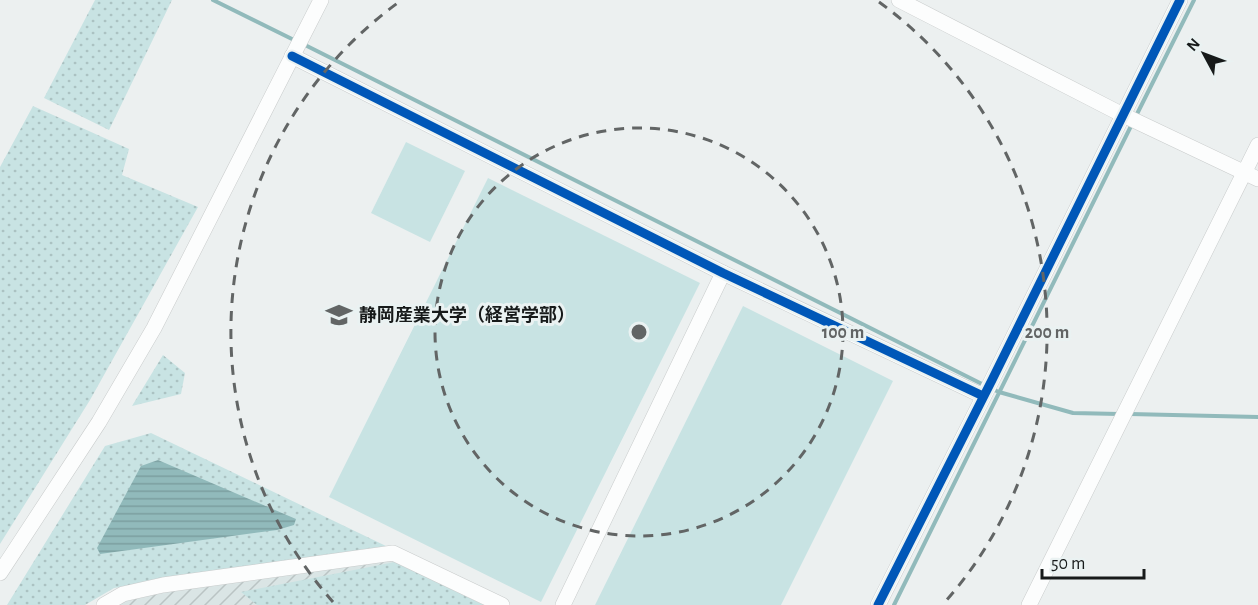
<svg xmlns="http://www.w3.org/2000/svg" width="1258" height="605" font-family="'Alegreya Sans','Noto Sans JP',sans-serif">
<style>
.industrial{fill:url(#industrial-furrows)}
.grass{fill:url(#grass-dots)}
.garden{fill:#c8e3e3}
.water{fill:url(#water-rules)}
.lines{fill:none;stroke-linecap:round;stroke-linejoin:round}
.stream{stroke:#91babb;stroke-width:4}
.minor-casing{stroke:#c9cccc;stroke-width:16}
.minor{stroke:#fcfdfd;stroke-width:15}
.cycleway-casing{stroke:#eaf2f2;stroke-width:13}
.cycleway{stroke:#0057b8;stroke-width:9}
.ring{fill:none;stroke:#626565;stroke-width:3;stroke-dasharray:10 8}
.labels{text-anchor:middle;stroke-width:6;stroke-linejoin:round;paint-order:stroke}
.poi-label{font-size:18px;font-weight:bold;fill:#171a1a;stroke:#eaf2f2;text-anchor:start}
.centre{fill:#626565;stroke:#eaf2f2;stroke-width:3}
.ring-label{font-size:18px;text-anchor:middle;font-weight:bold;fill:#626565;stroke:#eaf2f2;stroke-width:6;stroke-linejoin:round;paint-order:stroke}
</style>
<defs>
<pattern id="industrial-furrows" width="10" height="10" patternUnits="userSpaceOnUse" patternTransform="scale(1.5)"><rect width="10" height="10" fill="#dae5e5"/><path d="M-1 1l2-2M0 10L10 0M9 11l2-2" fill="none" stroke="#bac4c4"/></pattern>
<pattern id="grass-dots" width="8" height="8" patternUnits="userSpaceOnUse" patternTransform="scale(1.5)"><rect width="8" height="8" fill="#c8e3e3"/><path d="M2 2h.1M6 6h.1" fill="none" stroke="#abc2c2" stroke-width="1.8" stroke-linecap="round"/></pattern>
<pattern id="water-rules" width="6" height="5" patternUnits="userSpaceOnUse" patternTransform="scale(1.5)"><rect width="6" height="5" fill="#91babb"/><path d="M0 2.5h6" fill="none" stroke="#7c9fa0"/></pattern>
</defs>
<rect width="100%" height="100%" fill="#ecf0f0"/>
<path class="industrial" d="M 388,556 L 449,581 L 462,605 L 114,605 L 147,590 Z"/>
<g class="grass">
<path d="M 95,0 L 172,0 L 109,130 L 44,98 Z"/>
<path d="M 33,106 L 129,149 L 122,175 L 198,207 L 90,400 L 0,544 L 0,167 Z"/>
<path d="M 163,355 L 185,373 L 181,394 L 132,406 Z"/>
<path d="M 151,433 L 386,546 L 114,588 L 85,605 L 7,605 L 105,446 Z"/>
<path d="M 395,562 L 484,605 L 257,605 L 241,592 Z"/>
</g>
<g class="garden">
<path d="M 406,142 L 465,171 L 430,242 L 371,213 Z"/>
<path d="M 488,178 L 700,283 L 541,602 L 329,497 Z"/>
<path d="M 743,306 L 893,381 L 781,605 L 595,605 Z"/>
</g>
<path class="water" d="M 158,460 L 296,519 L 294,525 L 277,530 L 100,554 L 97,548 L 141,466 Z"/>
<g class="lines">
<g class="stream">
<path d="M 213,0 L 296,41"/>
<path d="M 303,44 L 986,386"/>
<path d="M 1135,118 L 1194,0"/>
<path d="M 992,389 L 999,392 L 1073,413 L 1119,414"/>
<path d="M 1130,414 L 1258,417"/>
<path d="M 894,605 L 1132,124"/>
</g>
<g class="minor-casing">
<g id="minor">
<path d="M 899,0 L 1123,115 L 1258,179"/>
<path d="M 292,56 L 723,273 L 983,396"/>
<path d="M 0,573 L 99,422 L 154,328 L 321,0"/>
<path d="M 104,605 L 123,594 L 163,585 L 393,553 L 502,605"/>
<path d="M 563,605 L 723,273"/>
<path d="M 878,605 L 992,380 L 1180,0"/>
<path d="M 1029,605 L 1258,145"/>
</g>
</g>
<use href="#minor" class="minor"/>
<g class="cycleway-casing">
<g id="cycleway">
<path d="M 292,56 L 723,273 L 983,396"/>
<path d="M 878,605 L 992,380 L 1180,0"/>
</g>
</g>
<use href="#cycleway" class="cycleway"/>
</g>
<g class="ring">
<circle cx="639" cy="332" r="204"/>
<path d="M333 602A408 408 0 0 1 399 2M879 2A408 408 0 0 1 945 602"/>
</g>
<defs>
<g id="university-bare" transform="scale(2.07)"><path d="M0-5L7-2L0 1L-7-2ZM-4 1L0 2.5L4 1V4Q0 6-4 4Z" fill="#626565" stroke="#eaf2f2" stroke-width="2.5" paint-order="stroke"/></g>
</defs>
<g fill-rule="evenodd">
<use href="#university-bare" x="339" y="315"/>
</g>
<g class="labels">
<g class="poi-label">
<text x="359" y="321">静岡産業大学（経営学部）</text>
</g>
</g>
<circle cx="639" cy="332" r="9" class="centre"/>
<g class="ring-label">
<text x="843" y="338">100 m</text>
<text x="1047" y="338">200 m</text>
</g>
<g transform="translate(1204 54) rotate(311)" stroke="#eaf2f2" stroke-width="4.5" paint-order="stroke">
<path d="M0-4.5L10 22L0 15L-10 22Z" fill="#171a1a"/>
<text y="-9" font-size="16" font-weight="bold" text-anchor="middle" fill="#171a1a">N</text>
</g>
<path d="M1042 569v9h102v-9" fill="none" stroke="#171a1a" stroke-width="3"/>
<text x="1051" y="569" font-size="18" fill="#171a1a" stroke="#eaf2f2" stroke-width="4.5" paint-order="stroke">50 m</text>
</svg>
